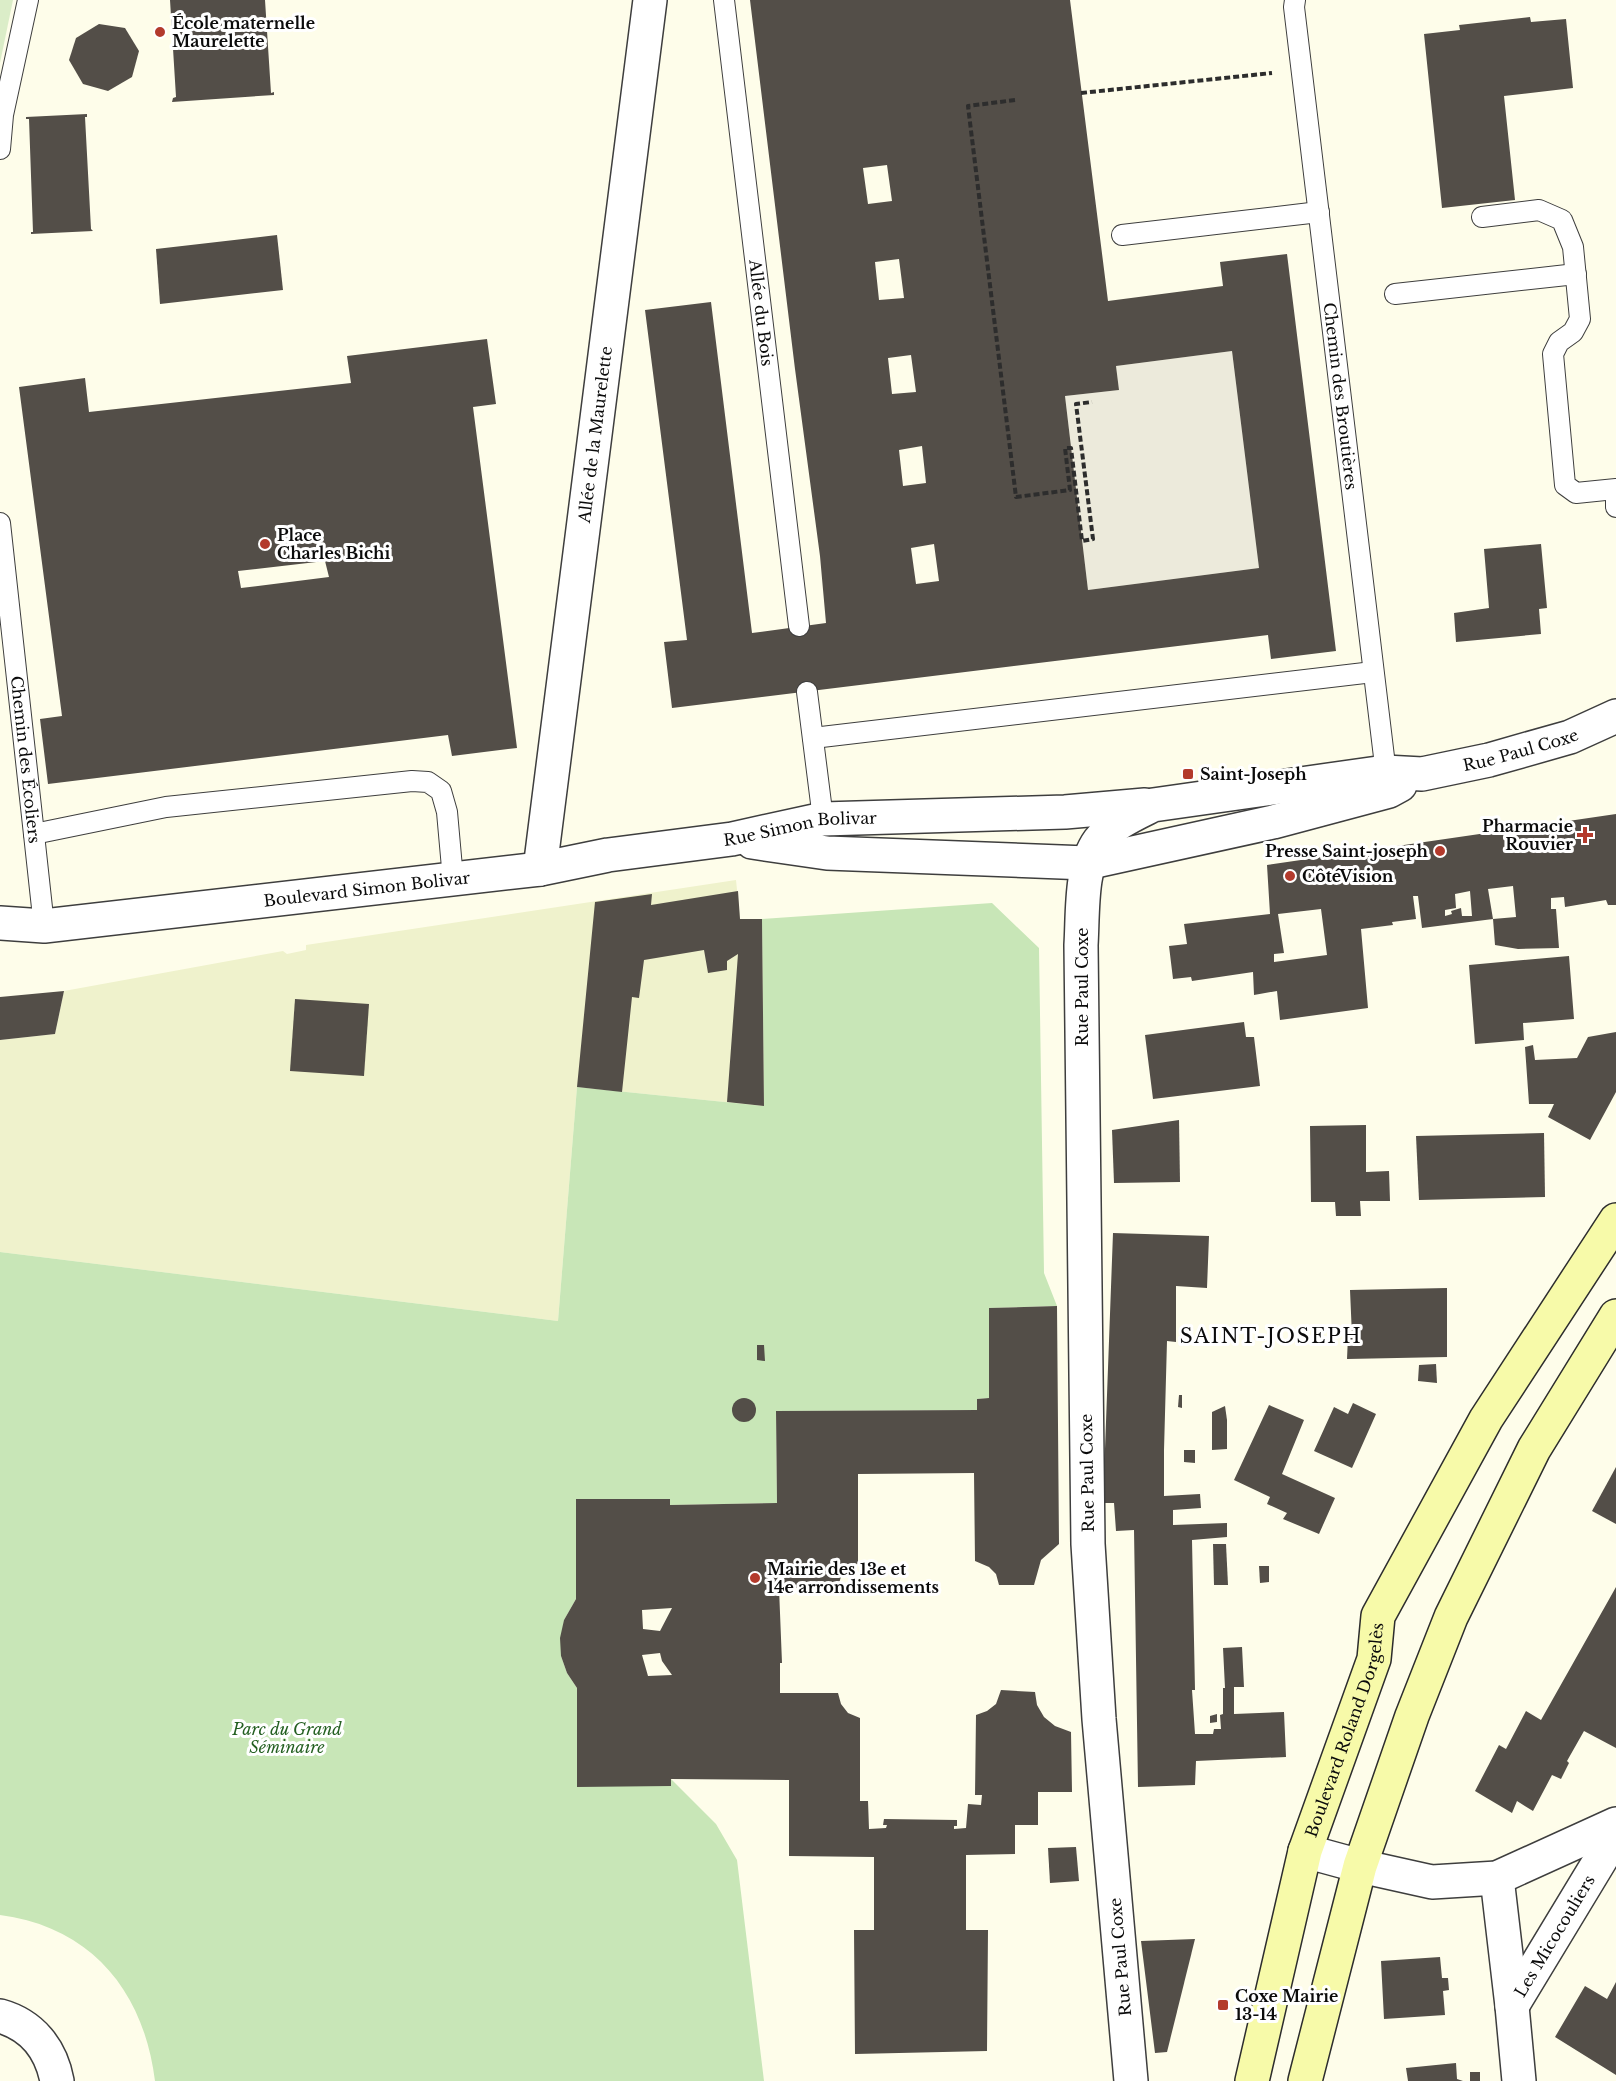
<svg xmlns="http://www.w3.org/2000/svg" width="1616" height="2081" font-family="'Libre Baskerville',serif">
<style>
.farmland{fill:#eff2cc}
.green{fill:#c8e6b7}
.pitch{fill:#dbedc8}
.plaza{fill:#eceadb}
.building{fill:#534e48;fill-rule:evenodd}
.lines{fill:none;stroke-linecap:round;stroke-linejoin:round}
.lane-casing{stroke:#3e3e3e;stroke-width:22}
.street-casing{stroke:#3e3e3e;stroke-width:36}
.secondary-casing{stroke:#2d2d2d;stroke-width:36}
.path{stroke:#2d2d2d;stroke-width:4;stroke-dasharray:6 3;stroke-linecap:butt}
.lane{stroke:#fff;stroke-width:20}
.street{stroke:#fff;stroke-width:33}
.secondary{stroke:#f7faa9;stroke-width:33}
.poi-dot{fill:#b33a2c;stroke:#fff;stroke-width:2}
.labels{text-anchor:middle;stroke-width:6;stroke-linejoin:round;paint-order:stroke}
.poi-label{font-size:16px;font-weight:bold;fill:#0b0b0b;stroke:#fff;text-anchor:start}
.street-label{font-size:16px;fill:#0b0b0b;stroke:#fff}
.park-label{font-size:16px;font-style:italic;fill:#235f20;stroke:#fff}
.quarter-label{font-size:20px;letter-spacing:1.5px;fill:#0b0b0b;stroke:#fff}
</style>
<rect width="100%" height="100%" fill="#fefdea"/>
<path class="farmland" d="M 736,880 L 740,919 L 762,919 L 764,1106 L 577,1087 L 558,1321 L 0,1252 L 0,1040 L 55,1034 L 64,991 L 283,951 L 287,954 L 306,950 L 306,945 Z"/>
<path class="green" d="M 992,903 L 1039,948 L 1044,1273 L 1057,1306 L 989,1308 L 989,1398 L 977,1399 L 977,1410 L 776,1411 L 777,1503 L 670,1505 L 670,1499 L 576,1500 L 576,1599 L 564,1620 L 561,1656 L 567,1673 L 577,1688 L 577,1786 L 671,1786 L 671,1779 L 716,1824 L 737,1860 L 764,2081 L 155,2081 C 144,1992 92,1927 0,1915 L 0,1252 L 558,1321 L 577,1087 L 764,1106 L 762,919 Z"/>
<path class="pitch" d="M 0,0 L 13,0 L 0,63 Z"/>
<path class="plaza" d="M 1232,351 L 1259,568 L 1088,590 L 1065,396 L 1119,390 L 1116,366 Z"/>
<g class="building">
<path d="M 170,0 L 265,0 L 271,93 L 274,92 L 274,95 L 172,102 L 173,98 L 176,97 Z"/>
<path d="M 750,0 L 1070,0 L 1108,301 L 1223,286 L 1220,262 L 1287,254 L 1336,651 L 1271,659 L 1268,635 L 672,708 L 664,642 L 687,640 L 645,310 L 711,302 L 752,633 L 826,623 L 820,556 L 795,369 ZM 887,165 L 892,201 L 868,204 L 863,168 ZM 899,259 L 904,298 L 879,300 L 875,262 ZM 1232,351 L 1259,568 L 1088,590 L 1065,396 L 1119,390 L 1116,366 ZM 911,355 L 916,392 L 892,394 L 888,358 ZM 922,446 L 926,483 L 903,486 L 899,450 ZM 934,544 L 939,581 L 916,584 L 911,548 Z"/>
<path d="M 1530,17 L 1531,22 L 1566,19 L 1573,88 L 1504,96 L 1515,200 L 1442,208 L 1424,34 L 1460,30 L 1459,25 Z"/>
<path d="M 99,24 L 125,28 L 139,51 L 132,77 L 108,91 L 83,84 L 69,60 L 76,38 Z"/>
<path d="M 87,114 L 87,117 L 85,117 L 91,229 L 93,231 L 31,234 L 31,232 L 33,232 L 29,119 L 26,119 L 26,117 Z"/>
<path d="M 277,235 L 283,290 L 160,304 L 156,249 Z"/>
<path d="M 487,339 L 496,404 L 473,407 L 517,748 L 452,756 L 448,735 L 48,784 L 40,719 L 62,716 L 19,387 L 85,378 L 89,412 L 351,383 L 347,356 ZM 325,561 L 329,577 L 241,588 L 238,571 Z"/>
<path d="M 1541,544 L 1547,608 L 1539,609 L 1541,634 L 1456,642 L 1454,613 L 1489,608 L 1484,549 Z"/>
<path d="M 1616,814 L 1616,905 L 1608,905 L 1606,900 L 1565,907 L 1564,897 L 1551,898 L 1551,909 L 1556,909 L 1559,948 L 1518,949 L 1495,945 L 1493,919 L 1516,917 L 1513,886 L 1488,889 L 1493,919 L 1422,928 L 1418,896 L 1413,896 L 1416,919 L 1392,922 L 1393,925 L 1361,929 L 1368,1008 L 1280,1020 L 1277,991 L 1254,995 L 1253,972 L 1192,981 L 1191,977 L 1173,979 L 1169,946 L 1187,944 L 1184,924 L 1270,914 L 1267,865 ZM 1470,891 L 1472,916 L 1462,916 L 1461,908 L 1451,911 L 1452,914 L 1445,916 L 1445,910 L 1456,908 L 1455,894 ZM 1321,909 L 1327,955 L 1274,962 L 1274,954 L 1284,953 L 1278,914 Z"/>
<path d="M 738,891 L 740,919 L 762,919 L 764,1106 L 727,1102 L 738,954 L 727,961 L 727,970 L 708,973 L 704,950 L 644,960 L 639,998 L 632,997 L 622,1092 L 577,1087 L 595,902 L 652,894 L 651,905 Z"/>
<path d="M 1569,956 L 1574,1019 L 1523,1023 L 1524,1040 L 1475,1044 L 1469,965 Z"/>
<path d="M 64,991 L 55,1034 L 0,1040 L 0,997 Z"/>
<path d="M 295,999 L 369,1004 L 364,1076 L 290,1071 Z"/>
<path d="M 1244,1022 L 1246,1037 L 1254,1037 L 1260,1086 L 1153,1099 L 1145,1035 Z"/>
<path d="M 1616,1032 L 1616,1092 L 1590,1140 L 1548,1117 L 1554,1104 L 1529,1104 L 1525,1047 L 1533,1045 L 1535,1060 L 1577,1058 L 1588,1037 Z"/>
<path d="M 1179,1120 L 1180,1182 L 1114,1183 L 1112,1130 Z"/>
<path d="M 1366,1125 L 1366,1172 L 1389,1171 L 1390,1201 L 1360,1201 L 1361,1216 L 1336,1216 L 1335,1202 L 1311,1202 L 1310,1126 Z"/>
<path d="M 1544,1133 L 1545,1197 L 1419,1200 L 1416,1136 Z"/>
<path d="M 1113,1233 L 1209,1236 L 1207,1288 L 1176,1286 L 1176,1342 L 1167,1341 L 1164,1450 L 1164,1496 L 1200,1494 L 1201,1508 L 1173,1510 L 1173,1525 L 1227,1523 L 1227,1537 L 1192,1540 L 1195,1690 L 1192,1690 L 1195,1734 L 1213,1734 L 1214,1729 L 1221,1729 L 1220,1715 L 1223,1714 L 1223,1688 L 1225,1688 L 1223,1648 L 1242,1647 L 1244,1687 L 1234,1687 L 1234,1714 L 1284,1712 L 1286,1757 L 1196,1761 L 1195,1785 L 1138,1787 L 1134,1530 L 1116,1531 L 1114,1503 L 1103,1503 Z"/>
<path d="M 1447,1288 L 1447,1357 L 1347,1359 L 1348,1336 L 1352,1336 L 1350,1290 Z"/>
<path d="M 1057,1306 L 1059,1544 L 1041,1560 L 1034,1585 L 999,1585 L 996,1574 L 989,1567 L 975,1561 L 974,1473 L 858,1474 L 858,1564 L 849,1566 L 842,1573 L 838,1587 L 779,1588 L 782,1663 L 780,1663 L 780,1693 L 838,1693 L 841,1704 L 848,1713 L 860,1718 L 860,1801 L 868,1801 L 869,1829 L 886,1828 L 887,1825 L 883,1825 L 884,1819 L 957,1820 L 957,1826 L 954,1826 L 954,1829 L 966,1828 L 968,1804 L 981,1805 L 982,1795 L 975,1795 L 976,1715 L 987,1711 L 996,1704 L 1001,1690 L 1035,1692 L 1037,1705 L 1044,1717 L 1055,1726 L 1071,1732 L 1072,1792 L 1038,1792 L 1038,1825 L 1015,1825 L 1015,1854 L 966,1855 L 966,1930 L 988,1930 L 987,2051 L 855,2054 L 854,1930 L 874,1930 L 874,1857 L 789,1856 L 789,1780 L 671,1779 L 671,1786 L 577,1787 L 577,1688 L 567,1673 L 561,1656 L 560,1638 L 564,1620 L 576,1599 L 576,1499 L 670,1499 L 670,1505 L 777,1503 L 776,1411 L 977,1410 L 977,1399 L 989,1398 L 989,1308 ZM 672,1608 L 660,1631 L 643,1629 L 642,1610 ZM 660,1653 L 662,1661 L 672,1675 L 648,1676 L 642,1655 Z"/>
<path d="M 757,1345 L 764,1345 L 765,1361 L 757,1360 Z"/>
<path d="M 1436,1364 L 1437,1383 L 1418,1381 L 1419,1365 Z"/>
<path d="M 1179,1395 L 1182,1395 L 1182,1408 L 1178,1407 Z"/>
<circle cx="744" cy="1410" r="12"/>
<path d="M 1353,1403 L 1376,1414 L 1352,1468 L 1314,1451 L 1334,1407 L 1348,1414 Z"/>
<path d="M 1269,1405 L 1304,1420 L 1282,1474 L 1335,1498 L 1319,1534 L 1283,1519 L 1287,1513 L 1267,1504 L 1270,1497 L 1234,1480 Z"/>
<path d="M 1225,1406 L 1227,1420 L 1227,1449 L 1212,1450 L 1212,1412 Z"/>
<path d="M 1184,1450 L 1195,1450 L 1195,1463 L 1184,1462 Z"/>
<path d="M 1616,1467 L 1616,1524 L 1592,1511 Z"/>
<path d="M 1213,1544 L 1226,1544 L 1228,1585 L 1214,1585 Z"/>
<path d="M 1259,1566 L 1269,1566 L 1269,1582 L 1260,1583 Z"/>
<path d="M 1616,1587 L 1616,1748 L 1584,1731 L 1567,1761 L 1569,1763 L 1561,1779 L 1552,1775 L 1533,1811 L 1517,1801 L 1512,1813 L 1475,1791 L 1499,1745 L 1506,1749 L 1526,1711 L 1541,1720 Z"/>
<path d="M 1217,1714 L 1217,1722 L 1210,1723 L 1210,1716 Z"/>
<path d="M 1076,1847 L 1079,1881 L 1050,1883 L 1048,1848 Z"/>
<path d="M 1195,1939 L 1167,2052 L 1155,2053 L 1141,1941 Z"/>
<path d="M 1440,1957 L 1442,1978 L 1448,1978 L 1449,1990 L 1443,1991 L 1445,2015 L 1384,2019 L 1381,1961 Z"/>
<path d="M 1616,1982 L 1616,2075 L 1555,2037 L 1585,1986 L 1607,1999 Z"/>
<path d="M 1456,2063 L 1457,2079 L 1463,2081 L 1408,2081 L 1406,2068 Z"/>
<rect x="1470" y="2072" width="10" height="9"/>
</g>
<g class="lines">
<g class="lane-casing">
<g id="lane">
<path id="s1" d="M 724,0 L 799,626"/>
<path id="s2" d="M 1295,0 L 1294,7 L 1387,782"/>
<path d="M 0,149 L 3,115 L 28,0"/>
<path d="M 1482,217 L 1539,210 L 1562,220 L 1573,247 L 1580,319 L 1573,332 L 1559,342 L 1553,354 L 1565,485 L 1576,493 L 1616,489"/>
<path d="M 1122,235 L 1319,212"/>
<path d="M 1395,294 L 1576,274"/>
<path d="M 1616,492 L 1616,507"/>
<path id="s3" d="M 0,523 L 44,926"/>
<path d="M 807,692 L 823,819"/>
<path d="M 813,738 L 1373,672"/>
<path d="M 34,834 L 166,807 L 412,781 L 428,782 L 441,791 L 447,812 L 453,879"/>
</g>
</g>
<g class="street-casing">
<g id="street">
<path d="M 752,842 L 827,853 L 1087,863 L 1273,822 L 1389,791 L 1400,785"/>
<path id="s4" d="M 540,869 L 650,0"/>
<path id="s5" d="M 0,923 L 44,926 L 540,869 L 608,855 L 732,839 L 823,819 L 1065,812 L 1145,805"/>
<path d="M 1305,1851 L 1360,1866 L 1432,1882 L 1497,1878 L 1616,1824"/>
<path d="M 1497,1878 L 1512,2006 L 1519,2081"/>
<path id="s6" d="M 1512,2006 L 1616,1834"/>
<path d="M 0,2016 C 32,2025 51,2049 57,2081"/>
<path id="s7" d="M 1131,2081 L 1099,1719 L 1088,1544 L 1081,945 C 1083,914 1080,867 1099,841 C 1112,824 1135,814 1153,805 L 1385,772 L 1422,774 L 1489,760 L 1570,737 L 1616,716"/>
</g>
</g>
<g class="secondary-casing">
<g id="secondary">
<path id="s8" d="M 1252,2081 L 1305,1851 L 1374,1659 L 1378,1616 L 1486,1419 L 1616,1220"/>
<path d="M 1305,2081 L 1360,1866 L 1412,1716 L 1451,1617 L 1534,1449 L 1616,1316"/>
</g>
</g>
<g class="path">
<path d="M 1081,93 L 1272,73"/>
<path d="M 1015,100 L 968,106 L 1016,497 L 1070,490 L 1065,448 L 1071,448 L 1082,541 L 1093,539 L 1076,404 L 1092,402"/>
</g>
<use href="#lane" class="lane"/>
<use href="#street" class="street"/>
<use href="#secondary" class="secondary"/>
</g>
<g class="poi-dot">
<circle cx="160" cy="32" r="6"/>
<circle cx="265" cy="544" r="6"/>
<rect x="1182" y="768" width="12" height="12" rx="3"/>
<path d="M1582 826h6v6h6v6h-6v6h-6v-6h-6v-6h6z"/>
<circle cx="1440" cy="851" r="6"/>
<circle cx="1290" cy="876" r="6"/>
<circle cx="755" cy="1578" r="6"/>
<rect x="1217" y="1999" width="12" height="12" rx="3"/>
</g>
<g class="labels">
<g class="poi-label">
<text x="172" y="29">École maternelle<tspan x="172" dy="18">Maurelette</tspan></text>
<text x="277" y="541">Place<tspan x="277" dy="18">Charles Bichi</tspan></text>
<text x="1200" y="780">Saint-Joseph</text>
<text x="1573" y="832" text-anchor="end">Pharmacie<tspan x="1573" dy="18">Rouvier</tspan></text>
<text x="1428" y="857" text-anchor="end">Presse Saint-joseph</text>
<text x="1302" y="882">CôtéVision</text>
<text x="767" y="1575">Mairie des 13e et<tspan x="767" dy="18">14e arrondissements</tspan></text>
<text x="1235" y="2002">Coxe Mairie<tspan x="1235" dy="18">13-14</tspan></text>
</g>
<g class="street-label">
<text dy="6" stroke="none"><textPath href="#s1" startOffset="315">Allée du Bois</textPath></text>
<text dy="6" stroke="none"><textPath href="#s2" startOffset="399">Chemin des Broutières</textPath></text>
<text dy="6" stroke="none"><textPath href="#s4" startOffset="438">Allée de la Maurelette</textPath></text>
<text dy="6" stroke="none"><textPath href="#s7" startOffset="1683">Rue Paul Coxe</textPath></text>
<text dy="6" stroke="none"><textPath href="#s3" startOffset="238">Chemin des Écoliers</textPath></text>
<text dy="6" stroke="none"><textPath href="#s5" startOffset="807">Rue Simon Bolivar</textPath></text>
<text dy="6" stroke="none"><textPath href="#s5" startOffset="369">Boulevard Simon Bolivar</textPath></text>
<text transform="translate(1082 987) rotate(-90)" y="6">Rue Paul Coxe</text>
<text transform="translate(1087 1473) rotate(-91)" y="6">Rue Paul Coxe</text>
<text dy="6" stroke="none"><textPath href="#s8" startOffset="364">Boulevard Roland Dorgelès</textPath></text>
<text dy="6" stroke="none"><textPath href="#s6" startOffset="82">Les Micocouliers</textPath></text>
<text transform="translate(1120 1957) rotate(-95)" y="6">Rue Paul Coxe</text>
</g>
<g class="park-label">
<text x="287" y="1735">Parc du Grand<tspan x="287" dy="18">Séminaire</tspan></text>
</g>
<g class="quarter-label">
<text x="1271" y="1343">SAINT-JOSEPH</text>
</g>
</g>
</svg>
